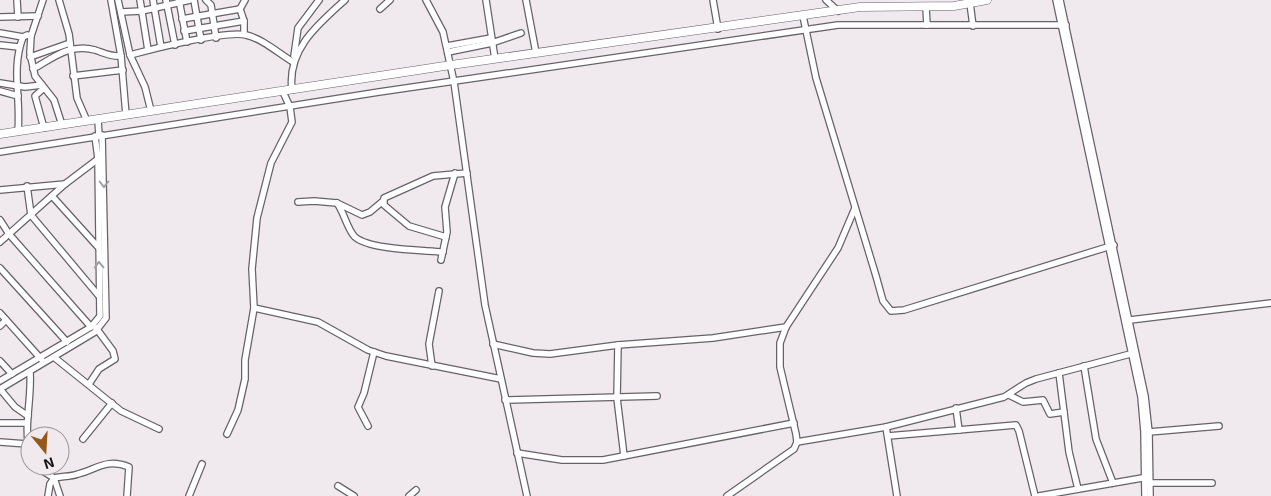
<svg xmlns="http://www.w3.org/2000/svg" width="1271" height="496" font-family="'Exo 2',sans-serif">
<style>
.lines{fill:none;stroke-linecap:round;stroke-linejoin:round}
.street-casing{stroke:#676267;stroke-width:8}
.secondary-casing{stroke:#676267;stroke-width:9}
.street{stroke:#fff;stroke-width:5.5}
.secondary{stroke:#fff;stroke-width:8}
.oneway{stroke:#a1a0a1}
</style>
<rect width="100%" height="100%" fill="#f0eaef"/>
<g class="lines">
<g class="street-casing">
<g id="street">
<path d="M 17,0 L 18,17"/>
<path d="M 43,0 L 31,36 L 30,53 L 35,76 L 54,100 L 62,125"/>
<path d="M 59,0 L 69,34 L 77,98 L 87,121"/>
<path d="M 111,0 L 121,56 L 126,115"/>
<path d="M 118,0 L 130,55 L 145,87 L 151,111"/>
<path d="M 140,0 L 148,50"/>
<path d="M 153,0 L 161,47"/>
<path d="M 166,0 L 175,45"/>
<path d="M 179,0 L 187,42"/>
<path d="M 194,0 L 201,40"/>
<path d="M 206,0 L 211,5 L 216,38"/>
<path d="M 426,0 L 443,32 L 454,82 L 485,305 L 527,496"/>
<path d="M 486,0 L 495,59"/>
<path d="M 526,0 L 536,53"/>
<path d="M 713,0 L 718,29"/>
<path d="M 826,0 L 838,11"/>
<path d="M 1056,0 L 1141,397 L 1144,432 L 1145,496"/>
<path d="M 1060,0 L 1145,396 L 1149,432 L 1150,496"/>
<path d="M 970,3 L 973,26"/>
<path d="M 926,7 L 927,25"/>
<path d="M 240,9 L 245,0"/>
<path d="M 380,9 L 390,0"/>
<path d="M 121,12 L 142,11 L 190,0"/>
<path d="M 803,16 L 816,78 L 876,276 L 883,301 L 891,311 L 904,310 L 1114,245"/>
<path d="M 0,17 L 38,16"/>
<path d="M 182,19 L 240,9 L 244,21 L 244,34"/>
<path d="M 184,31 L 244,21"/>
<path d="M 0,33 L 23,37"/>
<path d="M 0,45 L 19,47"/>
<path d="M 447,46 L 491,38"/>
<path d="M 448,52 L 492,43 L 521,33"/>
<path d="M 130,55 C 152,49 227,30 246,35 C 263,39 278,53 293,62"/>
<path d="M 294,56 L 298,28 L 319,0"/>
<path d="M 30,57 L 70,43"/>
<path d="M 33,69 C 53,58 70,43 95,50 C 104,53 111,57 121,56"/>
<path d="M 73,76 L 123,70"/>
<path d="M 0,83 L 25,87 L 42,85"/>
<path d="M 292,90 C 287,50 317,25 345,0"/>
<path d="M 0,91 L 18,96"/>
<path d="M 98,120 L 99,136"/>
<path d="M 44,128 L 35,96 L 44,88"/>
<path d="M 18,131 C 21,99 11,68 23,37 L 27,35 L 31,36"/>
<path d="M 0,152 L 379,92 L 838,25 L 1066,25"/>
<path d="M 27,186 L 31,215 L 99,296"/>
<path d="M 0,190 L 65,184"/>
<path d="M 52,196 L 98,247"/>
<path d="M 298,202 L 314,201 L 337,203 L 362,215 L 370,212 L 383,201"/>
<path d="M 337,203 C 344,212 347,229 355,237 C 370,250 423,250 443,252"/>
<path d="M 0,220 L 9,234 L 91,327"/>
<path d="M 446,237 L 409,226 L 384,205 L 384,198 L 433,176 L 467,173"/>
<path d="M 0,242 L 65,184 L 98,159"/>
<path d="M 441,260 L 447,232 L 445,207 L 455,173"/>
<path d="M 0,268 L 67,342"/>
<path d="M 254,308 L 318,322 L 368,350 L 386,356 L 501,379"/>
<path d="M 0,313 L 42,360"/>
<path d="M 1130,320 L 1271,303"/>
<path d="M 0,326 L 6,320"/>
<path d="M 493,344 L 533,353 L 550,354 L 618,345 L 713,338 L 786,327"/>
<path d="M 618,345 L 617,398 L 624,456"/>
<path d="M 55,358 L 121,411 L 159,429"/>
<path d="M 0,361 L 12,374"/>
<path d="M 432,366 L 429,344 L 439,291"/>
<path d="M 1084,366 L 1096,439 L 1113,483"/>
<path d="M 30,372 C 32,400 23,426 30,454"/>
<path d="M 1059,373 L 1069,452 L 1078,489"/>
<path d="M 0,381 L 91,327 L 100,316 L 98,159 L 95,136"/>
<path d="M 89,384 L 99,369 L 115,359 L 113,351 L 96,328"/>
<path d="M 0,389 L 95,332 L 106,318 L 102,135"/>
<path d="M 0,389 L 15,407 L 28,416"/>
<path d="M 1009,395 L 1023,402 L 1043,400 L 1050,414 L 1064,412"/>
<path d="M 505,400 L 657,396"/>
<path d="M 956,408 L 959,430"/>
<path d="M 0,423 L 27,423"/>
<path d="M 368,426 L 358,407 L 364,393 L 374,352"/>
<path d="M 886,427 L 897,496"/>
<path d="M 1149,432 L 1219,426"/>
<path d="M 227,434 L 238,410 L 245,379 L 245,360 L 254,308 L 252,269 L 257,218 L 271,163 L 292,122 L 290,107 L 283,92"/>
<path d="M 888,436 L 1016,425 L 1019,431 L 1035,496"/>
<path d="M 83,439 L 112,403"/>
<path d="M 0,442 L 27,444"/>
<path d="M 797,442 L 886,427 L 1004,397 L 1026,383 L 1036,379 L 1134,353"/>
<path d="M 517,453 L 562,460 L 603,460 L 794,423"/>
<path d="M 35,466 L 54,478 L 60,496"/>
<path d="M 1149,483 L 1212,483"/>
<path d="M 338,486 L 354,496"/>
<path d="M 48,496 L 50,484 L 54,478 C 62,476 70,477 78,474 C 97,469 107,458 129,467 L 127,496"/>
<path d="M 189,496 L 202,464"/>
<path d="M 409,496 L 416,490"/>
<path d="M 727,496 L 794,449 L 797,442 L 796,434 L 780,367 L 780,343 L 786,327 L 838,248 L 855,208"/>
<path d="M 1039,496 L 1148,477"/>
</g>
</g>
<g class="secondary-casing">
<path id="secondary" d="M 0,134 L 451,65 L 860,7 L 954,6 L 987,0"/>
</g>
<use href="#street" class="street"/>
<use href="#secondary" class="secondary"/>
</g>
<defs><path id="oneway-chevron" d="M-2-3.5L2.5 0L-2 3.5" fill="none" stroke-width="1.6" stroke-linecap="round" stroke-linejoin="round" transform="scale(1.25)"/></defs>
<g class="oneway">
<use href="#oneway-chevron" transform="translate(104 184) rotate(90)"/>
<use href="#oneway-chevron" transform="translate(99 265) rotate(-92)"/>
</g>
<g transform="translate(45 451) rotate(162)"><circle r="24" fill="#f0eaef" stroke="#989497"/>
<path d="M0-4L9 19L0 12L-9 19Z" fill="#96591d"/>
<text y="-8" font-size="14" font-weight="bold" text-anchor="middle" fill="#141214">N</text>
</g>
</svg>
